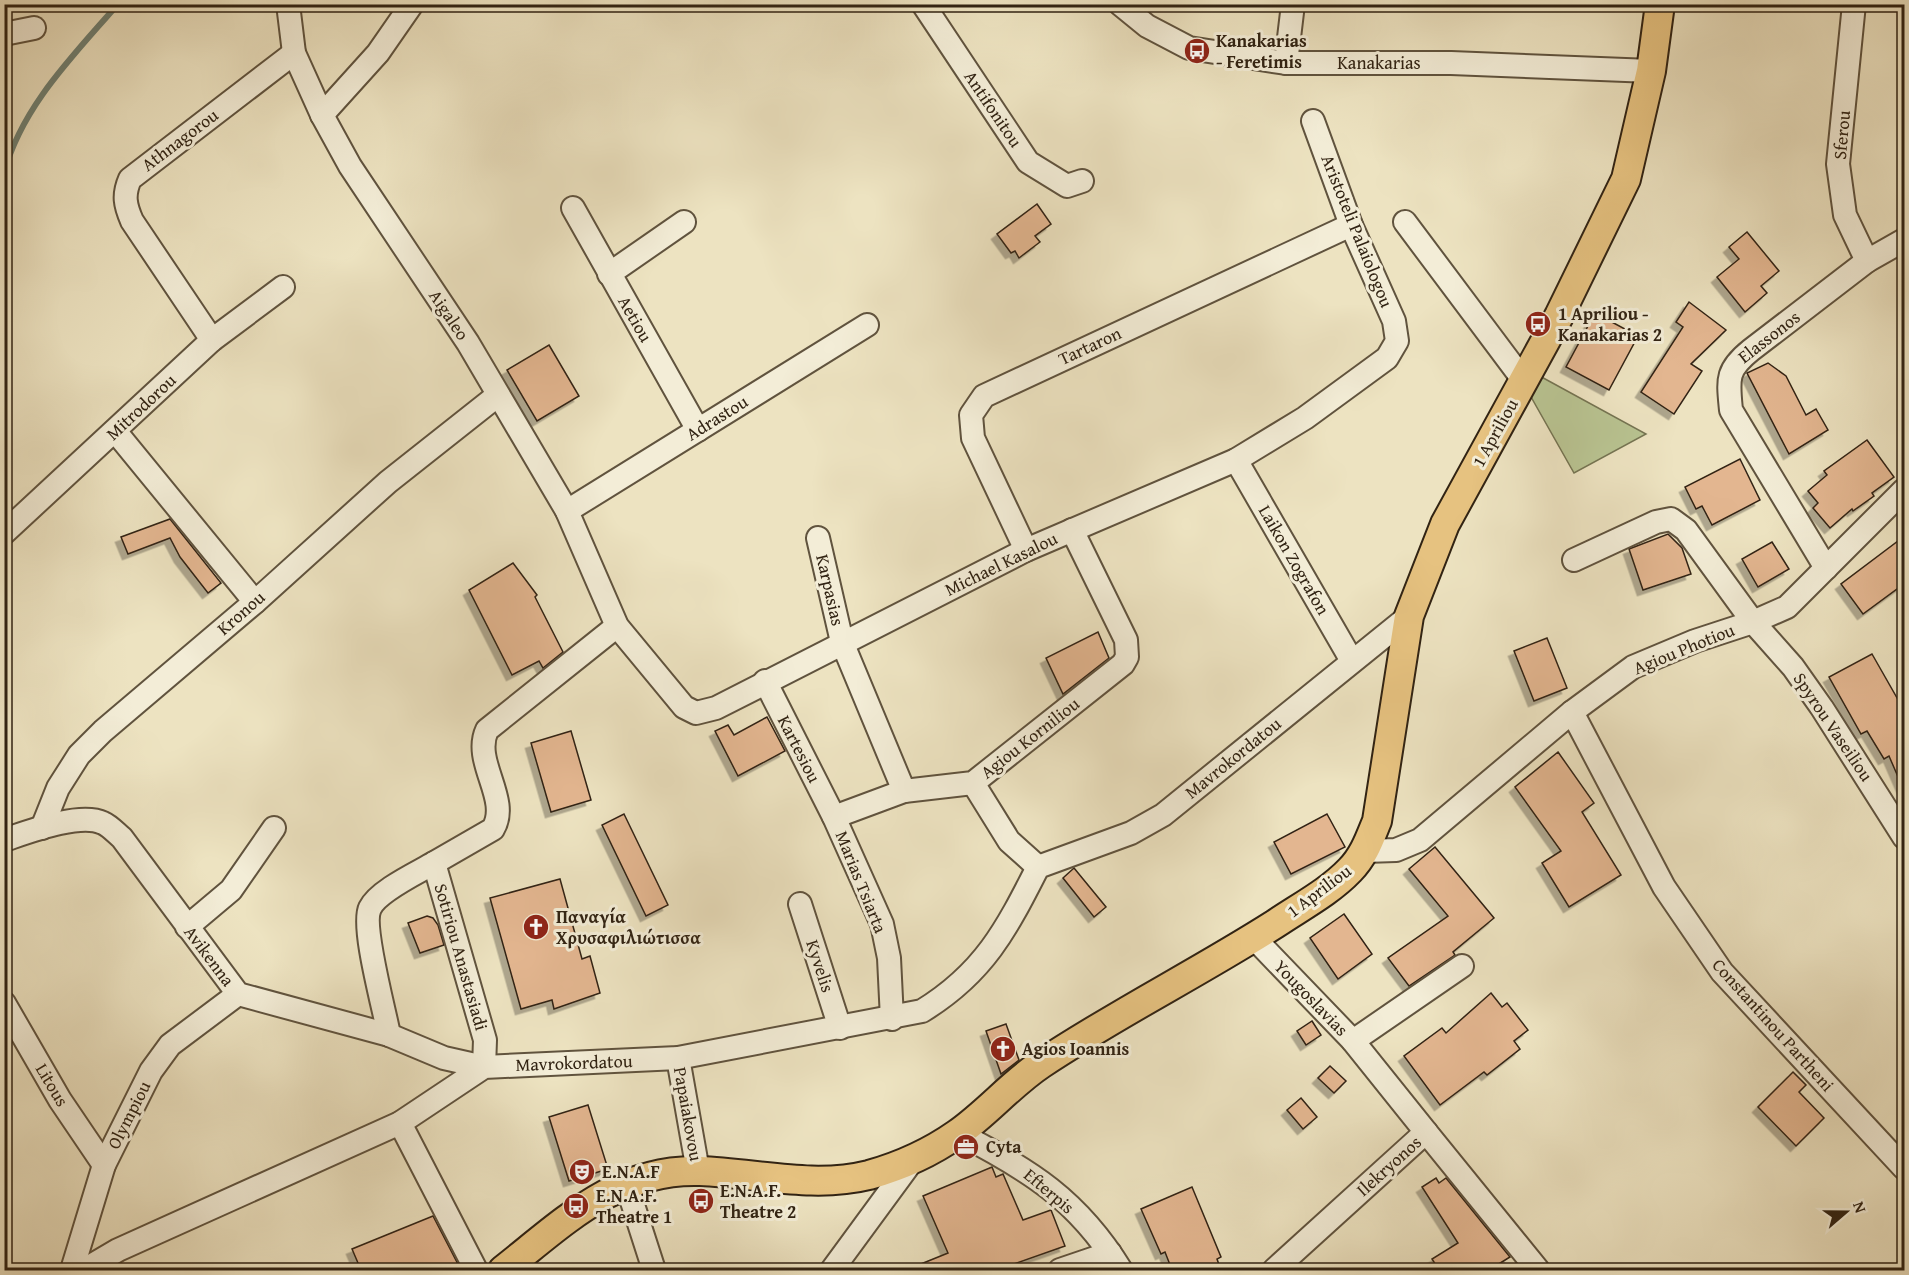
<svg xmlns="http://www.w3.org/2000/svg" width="1909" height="1275" font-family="'Gentium Book Plus',serif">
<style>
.green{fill:#b9c492;stroke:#757452;stroke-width:1.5}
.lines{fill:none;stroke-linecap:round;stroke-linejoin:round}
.stream{stroke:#6f8073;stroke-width:6}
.building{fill:#e3b690;stroke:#312313;stroke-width:1.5;filter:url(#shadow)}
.minor-casing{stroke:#60533e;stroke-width:26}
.major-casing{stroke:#312313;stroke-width:32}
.minor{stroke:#f3edd7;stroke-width:22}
.major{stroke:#e6c280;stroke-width:28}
.labels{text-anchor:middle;stroke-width:6;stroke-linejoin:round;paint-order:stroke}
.poi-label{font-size:18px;font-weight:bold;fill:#312313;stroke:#f3edd7;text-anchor:start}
.street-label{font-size:18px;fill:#312313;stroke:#f3edd7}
</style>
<defs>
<filter id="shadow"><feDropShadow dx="-5.5" dy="5.5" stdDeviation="0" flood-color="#0004"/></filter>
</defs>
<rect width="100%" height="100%" fill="#ede3c1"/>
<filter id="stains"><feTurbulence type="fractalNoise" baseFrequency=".00333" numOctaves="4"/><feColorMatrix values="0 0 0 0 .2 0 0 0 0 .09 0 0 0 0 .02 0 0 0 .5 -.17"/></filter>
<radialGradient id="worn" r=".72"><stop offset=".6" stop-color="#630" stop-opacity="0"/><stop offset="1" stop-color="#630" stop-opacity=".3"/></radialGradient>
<path class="green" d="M 1536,374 L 1646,434 L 1574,473 L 1526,388 Z"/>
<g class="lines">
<path class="stream" d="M 4,173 C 22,106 74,55 118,4"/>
</g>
<g class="building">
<path d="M 1037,204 L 1051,224 L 1035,236 L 1040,242 L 1019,258 L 1015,251 L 1011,253 L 997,234 Z"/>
<path d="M 1747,232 L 1779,271 L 1761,286 L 1767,293 L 1745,312 L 1717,277 L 1739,259 L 1729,247 Z"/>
<path d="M 1689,302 L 1726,330 L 1691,364 L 1702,371 L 1674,414 L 1641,392 L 1683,327 L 1676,322 Z"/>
<path d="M 1595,313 L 1638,336 L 1609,390 L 1566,367 Z"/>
<path d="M 549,345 L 579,396 L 537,421 L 507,370 Z"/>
<path d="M 1768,363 L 1786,376 L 1806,415 L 1816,409 L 1828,430 L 1789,454 L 1747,373 Z"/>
<path d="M 1867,440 L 1894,477 L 1872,493 L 1874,496 L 1853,511 L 1852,509 L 1830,528 L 1813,508 L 1818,503 L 1808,491 L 1827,475 L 1824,471 Z"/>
<path d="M 1740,459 L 1760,500 L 1712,525 L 1702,506 L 1696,509 L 1685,487 Z"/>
<path d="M 170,519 L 221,583 L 208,593 L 180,557 L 170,538 L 128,554 L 121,537 Z"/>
<path d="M 1668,534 L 1682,548 L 1691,574 L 1643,590 L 1629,549 Z"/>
<path d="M 1898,541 L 1905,549 L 1905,583 L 1863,614 L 1841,584 Z"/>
<path d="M 1772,542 L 1789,569 L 1758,587 L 1742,559 Z"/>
<path d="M 513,563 L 537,595 L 535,597 L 563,652 L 543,668 L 539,661 L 512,675 L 469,590 Z"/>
<path d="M 1098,632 L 1109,658 L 1063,694 L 1046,658 Z"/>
<path d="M 1547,638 L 1567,688 L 1534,701 L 1514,651 Z"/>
<path d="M 1872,654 L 1905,712 L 1905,793 L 1889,756 L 1884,759 L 1867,731 L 1861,734 L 1829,677 Z"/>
<path d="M 767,717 L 785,751 L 738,776 L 715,731 L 728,725 L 734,735 Z"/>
<path d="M 571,731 L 591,800 L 551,812 L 531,743 Z"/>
<path d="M 1558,752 L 1594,803 L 1582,812 L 1621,875 L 1569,907 L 1542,863 L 1561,851 L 1515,787 Z"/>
<path d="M 624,814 L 668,905 L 646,916 L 602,825 Z"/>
<path d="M 1327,814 L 1345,847 L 1291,874 L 1274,842 Z"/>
<path d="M 1435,847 L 1494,918 L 1453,952 L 1455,955 L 1409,986 L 1388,958 L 1448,916 L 1409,869 Z"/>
<path d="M 1074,868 L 1106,907 L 1094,917 L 1063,878 Z"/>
<path d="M 560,879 L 582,959 L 590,956 L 600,993 L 554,1009 L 552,1000 L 521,1009 L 490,898 Z"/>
<path d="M 1344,914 L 1372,954 L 1338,979 L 1310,938 Z"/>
<path d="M 427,916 L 433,918 L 438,925 L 444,945 L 420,953 L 408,923 Z"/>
<path d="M 1491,993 L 1502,1007 L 1507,1003 L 1528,1030 L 1514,1041 L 1520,1049 L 1487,1075 L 1484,1072 L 1440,1105 L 1404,1056 L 1442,1028 L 1446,1033 Z"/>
<path d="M 1312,1021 L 1321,1035 L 1306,1045 L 1297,1031 Z"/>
<path d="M 1006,1024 L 1019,1060 L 1001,1074 L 986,1031 Z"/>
<path d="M 1330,1066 L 1346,1081 L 1334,1093 L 1318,1078 Z"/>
<path d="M 1793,1072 L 1806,1085 L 1799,1092 L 1824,1118 L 1796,1146 L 1758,1107 Z"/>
<path d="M 1301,1098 L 1317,1117 L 1303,1129 L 1287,1110 Z"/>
<path d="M 588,1105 L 608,1169 L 569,1181 L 549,1117 Z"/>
<path d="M 992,1167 L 996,1177 L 1003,1174 L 1023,1220 L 1051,1210 L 1065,1246 L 997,1270 L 906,1270 L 948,1253 L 923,1196 Z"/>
<path d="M 1436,1178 L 1439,1183 L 1446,1178 L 1510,1257 L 1489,1270 L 1439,1270 L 1432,1259 L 1458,1243 L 1422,1187 Z"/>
<path d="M 1192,1187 L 1221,1257 L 1217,1259 L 1221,1270 L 1172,1270 L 1165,1252 L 1161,1254 L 1141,1209 Z"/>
<path d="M 433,1216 L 461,1270 L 361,1270 L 352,1249 Z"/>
</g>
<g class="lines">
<g class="minor-casing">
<g id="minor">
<path d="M 288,4 L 294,53 L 322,115 L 350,166 L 468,343 L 567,511 L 617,626 L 684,707 L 696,713 L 716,708 L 1026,550 L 1236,460 L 1305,418 L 1387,358 L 1397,341 L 1394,321 L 1351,225 L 1313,121"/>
<path d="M 923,4 L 1028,162 L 1067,186 L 1082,181"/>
<path d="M 1120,4 L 1147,26 L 1189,48 L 1286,63 L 1451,63 L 1651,71"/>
<path d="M 1854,4 L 1838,164 L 1845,215 L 1867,261"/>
<path d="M 4,34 L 34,28"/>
<path d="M 1286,63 L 1293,4"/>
<path d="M 322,115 L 378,53 L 412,4"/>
<path d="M 573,208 L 698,430"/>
<path d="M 1405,222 L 1524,381"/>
<path d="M 609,274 L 684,222"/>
<path d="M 212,340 L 132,221 C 125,205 123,195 130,179 L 294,53"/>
<path d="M 115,431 L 255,602"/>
<path d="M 1236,460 L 1352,661"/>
<path d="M 567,511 L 867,325"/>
<path d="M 4,533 L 212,340 L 283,287"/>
<path d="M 818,538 L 842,642 L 904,791"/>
<path d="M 1026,550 L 973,438 L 971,415 L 984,396 L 1351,225"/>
<path d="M 1574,560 L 1656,522 L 1671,519 L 1686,530 L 1753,622 L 1793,667 L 1822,708 L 1904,837"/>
<path d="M 1826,568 L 1731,410 C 1728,379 1726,370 1751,350 L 1867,261 L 1904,240"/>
<path d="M 765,681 L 834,817 L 882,924 L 889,958 L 892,1019"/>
<path d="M 1572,712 L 1664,887 L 1722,972 L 1904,1168"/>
<path d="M 973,783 L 1009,841 L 1038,867"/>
<path d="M 834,817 L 904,791 L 973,783 L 1123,664 L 1127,657 L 1126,640 L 1072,530"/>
<path d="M 42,828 L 58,788 L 79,755 L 103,731 L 255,602 L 388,482 L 498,395"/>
<path d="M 4,840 C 28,832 80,812 103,823 C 110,826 116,833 122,838 L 238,994 L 389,1035 L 444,1058 L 484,1067"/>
<path d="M 1365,851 L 1396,850 L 1420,840 L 1572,712 L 1633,667 L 1695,641 L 1753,622 L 1787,607 L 1904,490"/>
<path d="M 800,904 L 840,1028"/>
<path d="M 187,927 L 231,890 L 274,828"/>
<path d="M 1253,937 L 1353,1041 L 1462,966"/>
<path d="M 4,1003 L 60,1100 L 104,1165"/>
<path d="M 389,1035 C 385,1012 361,926 370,908 C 378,891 417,873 434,863"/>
<path d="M 1353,1041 L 1426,1132"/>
<path d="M 678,1058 L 698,1171"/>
<path d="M 484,1067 L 485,1040 L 434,863 L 493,829 C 511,799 472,762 487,730 L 617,626"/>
<path d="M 400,1123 L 476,1270"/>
<path d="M 958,1133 C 1030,1170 1078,1200 1121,1270"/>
<path d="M 626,1183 L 654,1270"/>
<path d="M 72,1270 L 104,1165 L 151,1071 L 170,1045 L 238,994"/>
<path d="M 84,1270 L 118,1250 L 400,1123 L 484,1067 L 678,1058 L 922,1011 C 984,973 1006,930 1038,867 L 1131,833 L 1163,815 L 1409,616"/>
<path d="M 832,1270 L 912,1161"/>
<path d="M 1060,1270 L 1110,1253"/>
<path d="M 1274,1270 L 1426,1132 L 1538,1270"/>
</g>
</g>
<g class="major-casing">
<path id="major" d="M 503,1270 C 563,1223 617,1168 700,1171 C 756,1173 813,1189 869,1175 C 901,1166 930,1153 957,1134 C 987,1113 1011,1084 1041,1064 C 1116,1014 1198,973 1275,924 C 1300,907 1329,892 1350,870 C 1364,856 1370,838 1377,821 L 1409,616 L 1445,524 L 1559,316 L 1626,179 L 1651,71 L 1660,4"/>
</g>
<use href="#minor" class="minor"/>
<use href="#major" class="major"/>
</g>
<defs>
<g id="bus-disc" transform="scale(1.35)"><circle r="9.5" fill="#8f2418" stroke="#f3edd7"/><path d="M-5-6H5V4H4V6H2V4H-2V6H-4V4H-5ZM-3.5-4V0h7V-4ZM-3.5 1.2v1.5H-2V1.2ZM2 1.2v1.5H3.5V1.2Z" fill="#fff"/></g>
<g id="church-disc" transform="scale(1.35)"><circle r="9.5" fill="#8f2418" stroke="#f3edd7"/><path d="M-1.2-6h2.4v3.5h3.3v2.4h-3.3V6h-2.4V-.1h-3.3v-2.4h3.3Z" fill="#fff"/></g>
<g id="office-disc" transform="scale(1.35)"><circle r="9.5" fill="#8f2418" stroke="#f3edd7"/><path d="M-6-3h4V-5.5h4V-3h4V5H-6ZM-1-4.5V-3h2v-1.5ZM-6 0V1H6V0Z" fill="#fff"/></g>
<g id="theatre-disc" transform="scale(1.35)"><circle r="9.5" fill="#8f2418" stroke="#f3edd7"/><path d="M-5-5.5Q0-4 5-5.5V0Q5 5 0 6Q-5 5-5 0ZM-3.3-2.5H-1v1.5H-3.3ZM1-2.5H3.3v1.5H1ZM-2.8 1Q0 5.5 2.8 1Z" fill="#fff"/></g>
</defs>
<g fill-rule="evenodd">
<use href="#bus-disc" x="1197" y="51"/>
<use href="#bus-disc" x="1538" y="324"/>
<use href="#church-disc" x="536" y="927"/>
<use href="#church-disc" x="1003" y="1049"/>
<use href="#office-disc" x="966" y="1147"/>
<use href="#theatre-disc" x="582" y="1172"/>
<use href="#bus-disc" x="701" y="1201"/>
<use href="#bus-disc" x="576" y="1206"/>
</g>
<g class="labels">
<g class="poi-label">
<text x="1216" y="47">Kanakarias<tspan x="1216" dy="21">- Feretimis</tspan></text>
<text x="1558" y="320">1 Apriliou -<tspan x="1558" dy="21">Kanakarias 2</tspan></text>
<text x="556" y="923">Παναγία<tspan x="556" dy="21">Χρυσαφιλιώτισσα</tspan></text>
<text x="1022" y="1055">Agios Ioannis</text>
<text x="986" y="1153">Cyta</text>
<text x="602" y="1178">E.N.A.F</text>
<text x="720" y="1197">E.N.A.F.<tspan x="720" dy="21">Theatre 2</tspan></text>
<text x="596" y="1202">E.N.A.F.<tspan x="596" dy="21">Theatre 1</tspan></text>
</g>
<g class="street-label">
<text x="1379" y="69">Kanakarias</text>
<text transform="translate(993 109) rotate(56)" y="6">Antifonitou</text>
<text transform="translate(1842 135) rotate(-85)" y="6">Sferou</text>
<text transform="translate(180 140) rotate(-37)" y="6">Athnagorou</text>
<text transform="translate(1357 231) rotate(68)" y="6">Aristoteli Palaiologou</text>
<text transform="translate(449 315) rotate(56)" y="6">Aigaleo</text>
<text transform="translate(635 319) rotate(60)" y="6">Aetiou</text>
<text transform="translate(1769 337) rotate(-38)" y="6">Elassonos</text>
<text transform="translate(1090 346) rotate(-25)" y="6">Tartaron</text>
<text transform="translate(141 407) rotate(-43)" y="6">Mitrodorou</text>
<text transform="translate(717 418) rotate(-32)" y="6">Adrastou</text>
<text transform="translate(1495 433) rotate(-61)" y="6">1 Apriliou</text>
<text transform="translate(1294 560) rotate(60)" y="6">Laikon Zografon</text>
<text transform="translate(1001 564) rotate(-26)" y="6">Michael Kasalou</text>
<text transform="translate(830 590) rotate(77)" y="6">Karpasias</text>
<text transform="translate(241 613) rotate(-41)" y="6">Kronou</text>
<text transform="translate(1684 649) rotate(-22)" y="6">Agiou Photiou</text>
<text transform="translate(1833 727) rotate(56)" y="6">Spyrou Vaseiliou</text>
<text transform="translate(1030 738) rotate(-38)" y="6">Agiou Korniliou</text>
<text transform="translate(799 749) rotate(63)" y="6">Kartesiou</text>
<text transform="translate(1233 758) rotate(-39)" y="6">Mavrokordatou</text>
<text transform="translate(861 882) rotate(68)" y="6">Marias Tsiarta</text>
<text transform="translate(1319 891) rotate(-37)" y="6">1 Apriliou</text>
<text transform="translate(209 956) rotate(53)" y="6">Avikenna</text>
<text transform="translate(461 957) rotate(74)" y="6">Sotiriou Anastasiadi</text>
<text transform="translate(820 966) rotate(72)" y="6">Kyvelis</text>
<text transform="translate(1311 998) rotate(46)" y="6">Yougoslavias</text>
<text transform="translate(1773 1025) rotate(48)" y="6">Constantinou Partheni</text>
<text transform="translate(574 1063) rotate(-2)" y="6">Mavrokordatou</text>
<text transform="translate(52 1085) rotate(59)" y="6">Litous</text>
<text transform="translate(688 1114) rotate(80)" y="6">Papaiakovou</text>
<text transform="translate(129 1115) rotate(-63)" y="6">Olympiou</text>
<text transform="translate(1389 1166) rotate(-42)" y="6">Ilekryonos</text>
<text transform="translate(1049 1191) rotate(40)" y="6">Efterpis</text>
</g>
</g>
<rect width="1909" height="1275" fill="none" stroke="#ede3c1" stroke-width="24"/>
<rect x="6" y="6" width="1897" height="1263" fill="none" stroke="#312313" stroke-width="3"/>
<rect x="12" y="12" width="1885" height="1251" fill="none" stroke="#312313" stroke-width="1.5"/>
<g transform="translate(1846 1212) rotate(70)" stroke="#f3edd7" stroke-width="4.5" paint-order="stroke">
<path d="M0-4.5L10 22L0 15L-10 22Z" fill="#312313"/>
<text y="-9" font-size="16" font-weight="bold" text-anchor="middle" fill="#312313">N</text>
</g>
<rect width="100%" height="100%" filter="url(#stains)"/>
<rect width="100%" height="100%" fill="url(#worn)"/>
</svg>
